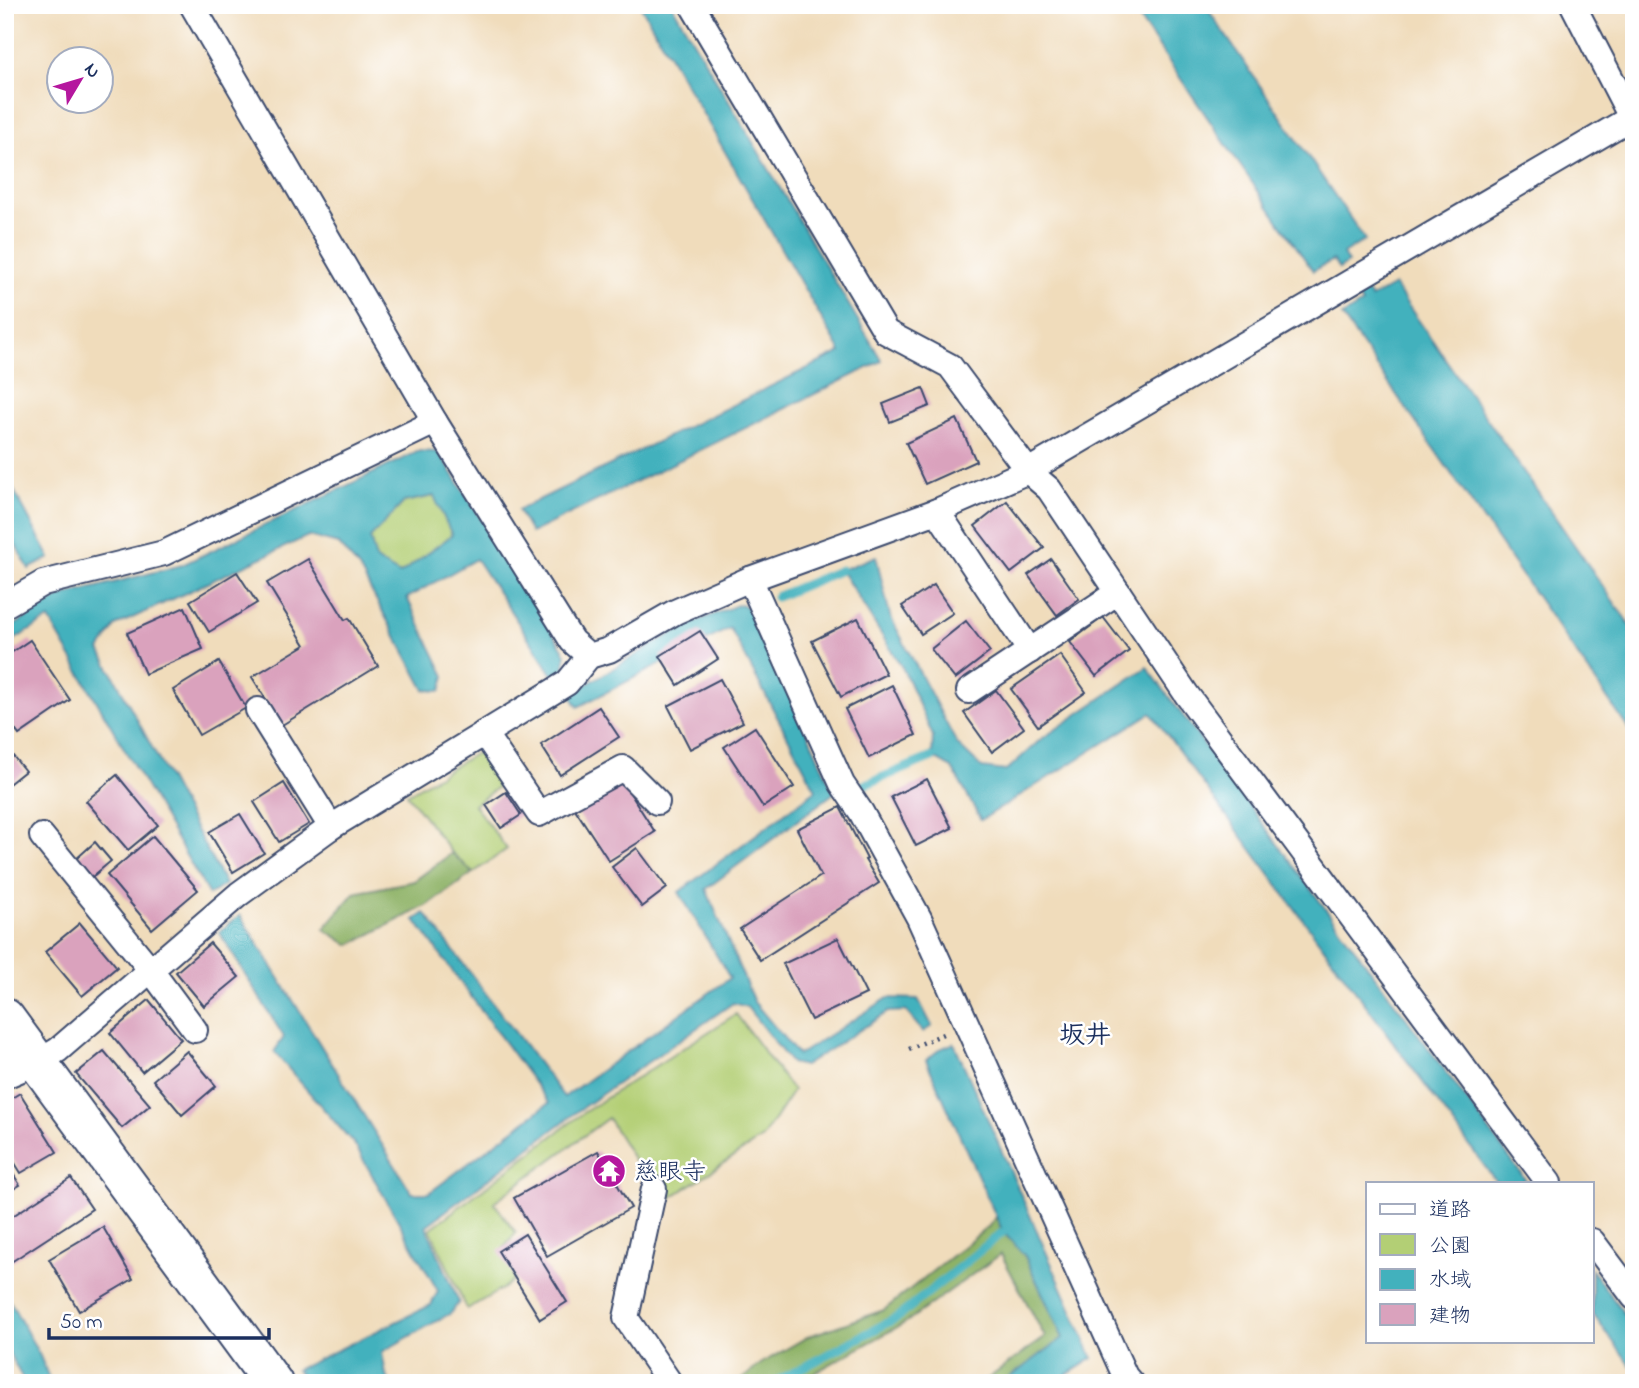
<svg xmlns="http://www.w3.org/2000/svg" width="1639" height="1388" font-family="'Indie Flower','Klee One',sans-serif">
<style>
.green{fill:#b3cf75;stroke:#677f6a;stroke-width:2}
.forest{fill:#8eb266;stroke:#547062;stroke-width:2}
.water{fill:#42b1bd;stroke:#2e708e;stroke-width:2;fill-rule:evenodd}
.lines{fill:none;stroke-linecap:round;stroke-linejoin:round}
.stream{stroke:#42b1bd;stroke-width:9}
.building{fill:#daa2bd}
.minor-casing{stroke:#3b496c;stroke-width:28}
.primary-casing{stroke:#3b496c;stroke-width:42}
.path{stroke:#3b496c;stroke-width:4.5;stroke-dasharray:2 5;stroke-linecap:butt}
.minor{stroke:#fff;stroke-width:24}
.primary{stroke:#fff;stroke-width:38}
.labels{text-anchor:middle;stroke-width:5;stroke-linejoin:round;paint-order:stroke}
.poi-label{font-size:24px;fill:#1b2f5e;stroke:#fff;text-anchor:start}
.neighbourhood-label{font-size:26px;font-weight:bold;fill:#1b2f5e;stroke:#fff}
</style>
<rect width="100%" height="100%" fill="#fff"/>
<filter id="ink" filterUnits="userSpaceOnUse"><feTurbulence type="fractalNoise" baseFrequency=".0143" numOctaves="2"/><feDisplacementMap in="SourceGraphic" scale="14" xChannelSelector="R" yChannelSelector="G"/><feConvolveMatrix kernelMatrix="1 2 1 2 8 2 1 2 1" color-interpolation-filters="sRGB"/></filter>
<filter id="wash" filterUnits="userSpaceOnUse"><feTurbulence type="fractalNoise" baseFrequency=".00686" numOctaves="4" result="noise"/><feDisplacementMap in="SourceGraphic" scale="28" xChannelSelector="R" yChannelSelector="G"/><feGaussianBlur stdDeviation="1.57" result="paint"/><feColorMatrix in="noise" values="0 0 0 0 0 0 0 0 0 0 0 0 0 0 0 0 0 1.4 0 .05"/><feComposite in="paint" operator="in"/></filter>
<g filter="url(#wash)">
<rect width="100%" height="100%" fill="#f0dcbb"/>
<g class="green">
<path d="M 435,496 L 452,535 L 400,574 L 376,560 L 370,538 L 404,502 Z"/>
<path d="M 483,749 L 503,783 L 474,805 L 507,849 L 473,873 L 452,853 L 407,794 Z"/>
<path d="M 736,1014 L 793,1091 L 762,1138 L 661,1204 L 608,1118 L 494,1202 L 516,1233 L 503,1249 L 517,1277 L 502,1289 L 467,1309 L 430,1229 L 583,1113 Z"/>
</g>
<g class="forest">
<path d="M 452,853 L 473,873 L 428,905 L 349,945 L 324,929 L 354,893 L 414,881 Z"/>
<path d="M 996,1217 L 1003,1232 L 1025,1256 L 1063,1338 L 1002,1383 L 982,1383 L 1045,1337 L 1001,1254 L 905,1323 L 796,1383 L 737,1383 L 762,1363 L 809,1336 L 884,1310 L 988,1227 Z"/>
</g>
<g class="water">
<path d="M 640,5 L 672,5 L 882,361 L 531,533 L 518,510 L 841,352 Z"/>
<path d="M 1130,5 L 1205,5 L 1365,240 L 1343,254 L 1348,263 L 1339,269 L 1333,260 L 1313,271 Z"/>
<path d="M 1394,285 L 1634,631 L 1634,737 L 1342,316 L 1362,304 L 1356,295 L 1365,289 L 1371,298 Z"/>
<path d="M 419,451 L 439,452 L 566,654 L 563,670 L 553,675 L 476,559 L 407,598 L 445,676 L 441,691 L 425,690 L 359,568 L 338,544 L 308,536 L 115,626 L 100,650 L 225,884 L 209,895 L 49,619 L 5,645 L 5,631 L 62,596 L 182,565 ZM 434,496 L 452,535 L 400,574 L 376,560 L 370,538 L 404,502 Z"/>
<path d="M 5,474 L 50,558 L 29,569 L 5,526 Z"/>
<path d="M 876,556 L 890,616 L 957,744 L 982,768 L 1006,771 L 1040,740 L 1147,667 L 1528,1183 L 1497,1183 L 1151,713 L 981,820 L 952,768 L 932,757 L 933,736 L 903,669 L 841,570 Z"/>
<path d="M 740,604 L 753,610 L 834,793 L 706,889 L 754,1002 L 798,1055 L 888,998 L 918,999 L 932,1026 L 923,1032 L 906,1011 L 888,1012 L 804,1066 L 791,1063 L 747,1007 L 733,1003 L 579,1110 L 426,1226 L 459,1302 L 451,1313 L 382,1352 L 386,1375 L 391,1383 L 354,1383 L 349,1379 L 305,1380 L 296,1370 L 431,1305 L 438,1291 L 355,1145 L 274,1052 L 284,1037 L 219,932 L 240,915 L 412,1193 L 429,1193 L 549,1103 L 415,920 L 425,913 L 564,1097 L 730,978 L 679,892 L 816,790 L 730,628 L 578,707 L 570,694 L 687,625 Z"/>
<path d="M 954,1043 L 1093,1358 L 1054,1383 L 1002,1383 L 1063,1338 L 1025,1256 L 1003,1232 L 926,1060 L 940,1049 Z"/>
<path d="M 1592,1270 L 1634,1327 L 1634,1370 L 1592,1313 Z"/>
<path d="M 5,1292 L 40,1356 L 51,1383 L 25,1383 L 5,1346 Z"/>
</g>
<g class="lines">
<g class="stream">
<path d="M 776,597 L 841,570"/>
<path d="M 859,787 L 932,757"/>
<path d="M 774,1383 L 898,1317 L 1003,1232"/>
</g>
</g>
<g id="blocks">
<g class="building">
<path d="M 923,388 L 930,406 L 890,422 L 883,404 Z"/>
<path d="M 957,419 L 976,461 L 925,484 L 906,443 Z"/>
<path d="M 1007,501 L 1044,548 L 1011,573 L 975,526 Z"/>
<path d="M 308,559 L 345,620 L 349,618 L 378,666 L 282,725 L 252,677 L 305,645 L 267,583 Z"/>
<path d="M 1051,559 L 1079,599 L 1057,615 L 1028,575 Z"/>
<path d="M 237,572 L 257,603 L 209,632 L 190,601 Z"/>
<path d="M 934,585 L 953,613 L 921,634 L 902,606 Z"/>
<path d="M 185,607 L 203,649 L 145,674 L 127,633 Z"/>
<path d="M 1103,617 L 1129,651 L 1096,676 L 1070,642 Z"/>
<path d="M 858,618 L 886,674 L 841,697 L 812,641 Z"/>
<path d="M 966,621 L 990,652 L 955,679 L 931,649 Z"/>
<path d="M 700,631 L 718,659 L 678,685 L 660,656 Z"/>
<path d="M 30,640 L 70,700 L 19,735 L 5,715 L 5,657 Z"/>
<path d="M 1060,655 L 1086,692 L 1038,726 L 1011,689 Z"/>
<path d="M 219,662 L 246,708 L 199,735 L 173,690 Z"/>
<path d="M 720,679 L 743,722 L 690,749 L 668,706 Z"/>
<path d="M 892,685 L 916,735 L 869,758 L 845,709 Z"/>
<path d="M 996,690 L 1024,728 L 992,752 L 964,713 Z"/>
<path d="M 599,707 L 619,737 L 560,775 L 541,745 Z"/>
<path d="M 755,727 L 794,787 L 763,807 L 724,747 Z"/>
<path d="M 5,746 L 25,771 L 5,787 Z"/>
<path d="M 117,775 L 158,825 L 128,850 L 86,801 Z"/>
<path d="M 621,779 L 655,832 L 609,861 L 575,809 Z"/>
<path d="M 927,779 L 952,828 L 916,846 L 891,797 Z"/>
<path d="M 284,783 L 309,824 L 279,842 L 254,802 Z"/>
<path d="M 506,792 L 521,815 L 501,828 L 486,805 Z"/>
<path d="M 840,807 L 867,859 L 865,860 L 879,883 L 760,960 L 740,929 L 821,876 L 797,829 Z"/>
<path d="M 240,814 L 264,853 L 233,872 L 209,832 Z"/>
<path d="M 153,836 L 198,890 L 152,929 L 107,875 Z"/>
<path d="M 95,842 L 111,861 L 92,877 L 76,859 Z"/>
<path d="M 637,848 L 667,888 L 642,907 L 612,867 Z"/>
<path d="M 80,923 L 117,967 L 82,996 L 45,952 Z"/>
<path d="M 838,938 L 866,994 L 811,1020 L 783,964 Z"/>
<path d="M 210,943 L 239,977 L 204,1006 L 176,972 Z"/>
<path d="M 149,1000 L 181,1039 L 142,1072 L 110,1033 Z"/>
<path d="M 104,1051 L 150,1105 L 122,1128 L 76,1074 Z"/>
<path d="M 187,1051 L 216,1086 L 182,1115 L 153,1080 Z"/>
<path d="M 20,1093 L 57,1152 L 21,1173 L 5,1147 L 5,1102 Z"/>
<path d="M 598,1151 L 631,1208 L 547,1256 L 514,1198 Z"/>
<path d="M 5,1161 L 20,1185 L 5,1194 Z"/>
<path d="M 71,1178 L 92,1209 L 5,1266 L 5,1221 Z"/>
<path d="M 103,1227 L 133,1279 L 79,1311 L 49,1259 Z"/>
<path d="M 525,1234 L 567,1302 L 540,1319 L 498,1251 Z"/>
</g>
</g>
</g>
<g filter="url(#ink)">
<use href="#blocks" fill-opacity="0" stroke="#3b496c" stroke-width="2"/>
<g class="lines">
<g class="minor-casing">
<g id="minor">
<path d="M 192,5 L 435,422 L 572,641 L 589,656"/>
<path d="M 692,5 L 886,332 L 950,366 L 1028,471 L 1049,489 L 1187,695 L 1549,1183"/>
<path d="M 1573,5 L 1634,123"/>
<path d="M 937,511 L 1030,651"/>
<path d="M 750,579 L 842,784 L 861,812 L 919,918 L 1125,1376 L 1131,1383"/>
<path d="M 5,605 L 43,583 L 164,553 L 435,422"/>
<path d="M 969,691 L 1118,592"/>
<path d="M 258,710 L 331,827"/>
<path d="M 484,733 L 539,814 L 623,768 L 657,802"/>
<path d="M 42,836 L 150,969 L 195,1030"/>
<path d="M 5,1076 L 38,1062 L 58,1050 L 239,894 L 331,827 L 567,683 L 589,656 L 609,650 L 675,612 L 750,579 L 937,511 L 1028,471 L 1634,116"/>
<path d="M 654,1189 L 626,1318 L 670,1383"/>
<path d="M 1592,1241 L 1634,1297"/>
</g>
</g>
<g class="primary-casing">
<path id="primary" d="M 5,1018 L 273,1383"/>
</g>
<path class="path" d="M 909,1049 L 943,1034"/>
<use href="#minor" class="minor"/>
<use href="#primary" class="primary"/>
</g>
</g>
<defs>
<g id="temple-disc" transform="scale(1.75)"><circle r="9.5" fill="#b5179e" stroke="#fff"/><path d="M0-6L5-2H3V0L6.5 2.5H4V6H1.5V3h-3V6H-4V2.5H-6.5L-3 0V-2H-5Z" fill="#fff"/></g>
</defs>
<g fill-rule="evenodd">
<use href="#temple-disc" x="609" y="1171"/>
</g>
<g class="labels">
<g class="poi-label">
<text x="634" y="1179">慈眼寺</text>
</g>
<g class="neighbourhood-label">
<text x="1085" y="1043">坂井</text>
</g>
</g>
<rect width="1639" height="1388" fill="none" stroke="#fff" stroke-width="28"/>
<rect x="1366" y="1182" width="228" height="161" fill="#ffffff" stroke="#a4acbf" stroke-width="2"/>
<rect x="1380" y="1204" width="35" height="10" fill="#ffffff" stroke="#a4acbf" stroke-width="2"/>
<text x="1429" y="1216" font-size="21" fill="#1b2f5e">道路</text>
<rect x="1380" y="1234" width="35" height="21" fill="#b3cf75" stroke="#a4acbf" stroke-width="2"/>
<text x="1429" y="1252" font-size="21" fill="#1b2f5e">公園</text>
<rect x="1380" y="1269" width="35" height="21" fill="#42b1bd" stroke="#a4acbf" stroke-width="2"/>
<text x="1429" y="1286" font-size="21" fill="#1b2f5e">水域</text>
<rect x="1380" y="1304" width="35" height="21" fill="#daa2bd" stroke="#a4acbf" stroke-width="2"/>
<text x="1429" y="1322" font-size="21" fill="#1b2f5e">建物</text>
<g transform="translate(80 80) rotate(52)"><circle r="33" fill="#ffffff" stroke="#a4acbf" stroke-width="2"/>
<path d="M0-5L12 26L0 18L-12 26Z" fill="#b5179e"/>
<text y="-10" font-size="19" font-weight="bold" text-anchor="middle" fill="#1b2f5e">N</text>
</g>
<path d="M49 1328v10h220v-10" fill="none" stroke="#1b2f5e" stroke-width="3.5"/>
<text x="60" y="1328" font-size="21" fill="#1b2f5e" stroke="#ffffff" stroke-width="5" paint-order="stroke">50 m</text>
</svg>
